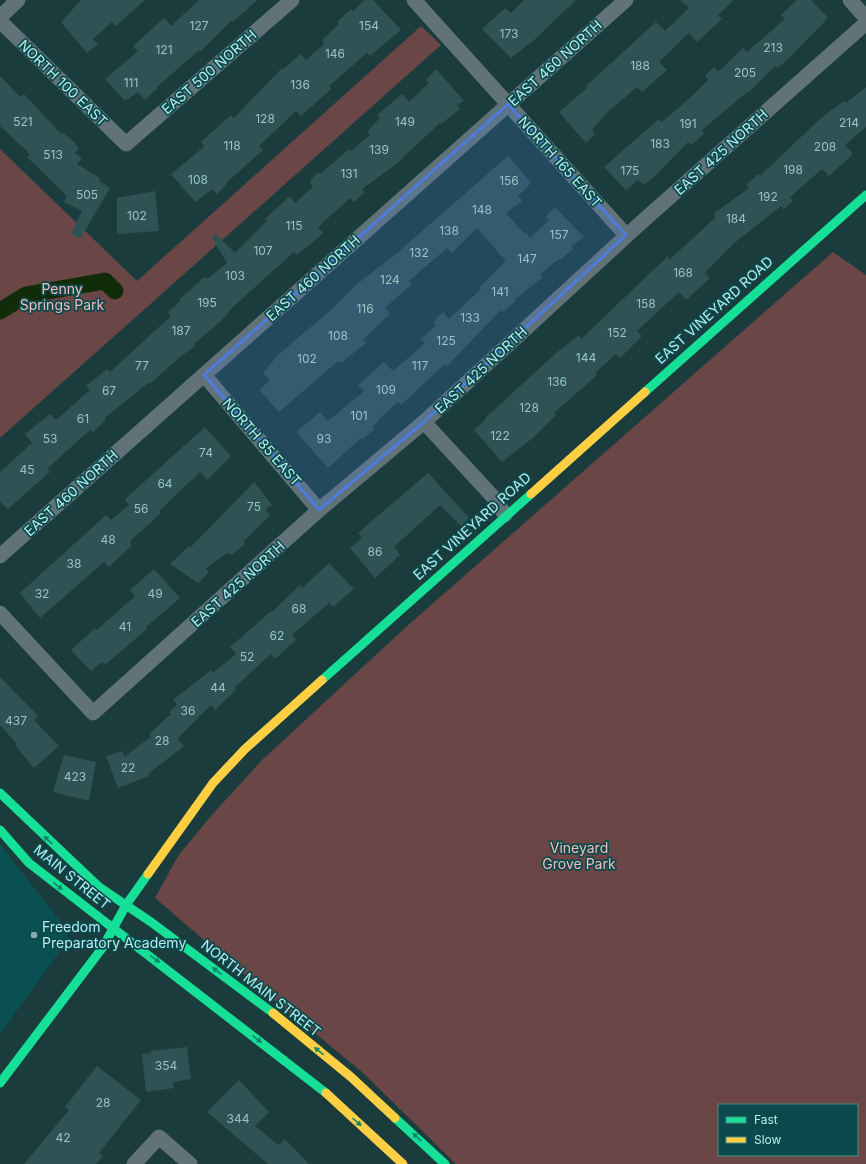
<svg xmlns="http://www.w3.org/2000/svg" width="866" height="1164" font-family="Inter,sans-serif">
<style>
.built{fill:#0a4f51}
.green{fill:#6b4647;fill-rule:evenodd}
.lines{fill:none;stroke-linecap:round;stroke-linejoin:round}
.canal{stroke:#102c09;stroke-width:17}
.building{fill:#2f5354}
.street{stroke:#617278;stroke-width:15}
.fast{stroke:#16e098;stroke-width:9}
.slow{stroke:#ffcf43;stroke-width:9}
.oneway{fill:#0f866a}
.marked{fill:#4c7dde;fill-opacity:0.2;stroke:#4c7dde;stroke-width:3;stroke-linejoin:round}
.poi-dot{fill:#82aeaf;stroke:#0b4a4c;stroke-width:1.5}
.labels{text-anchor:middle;stroke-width:3.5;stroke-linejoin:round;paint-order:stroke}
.number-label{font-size:12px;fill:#97c5c6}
.street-label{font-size:14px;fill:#baebec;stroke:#0b4a4c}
.park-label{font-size:14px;fill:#f8babb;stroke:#0b4a4c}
.poi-label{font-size:14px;fill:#baebec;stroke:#0b4a4c;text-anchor:start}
</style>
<rect width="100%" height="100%" fill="#1a3c3d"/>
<path class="built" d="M 0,844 L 67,930 L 68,940 L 0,1034 Z"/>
<g class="green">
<path d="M 421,26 L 441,45 L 0,438 L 0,149 L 137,281 Z"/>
<path d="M 833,252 L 866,275 L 866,1164 L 456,1164 L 362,1072 L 260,988 L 155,898 L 178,856 L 210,817 L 261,761 L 406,627 ZM 719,1105 L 857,1105 L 857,1155 L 719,1155 Z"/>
</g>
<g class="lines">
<path class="canal" d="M 0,311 L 26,295 L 105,281 L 115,291"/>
</g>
<g class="building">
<path d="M 81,0 L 145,0 L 116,26 L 112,22 L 93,39 L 98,44 L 87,53 L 61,22 Z"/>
<path d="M 199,0 L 257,0 L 233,22 L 232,20 L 200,52 L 199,50 L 157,87 L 158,88 L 145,100 L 138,92 L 125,101 L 105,79 L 138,51 L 133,46 L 164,18 L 171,26 Z"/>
<path d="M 365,0 L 373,0 L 401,30 L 370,56 L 367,53 L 329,86 L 331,89 L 301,116 L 296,111 L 259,146 L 263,150 L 225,184 L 226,185 L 217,194 L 212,189 L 195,202 L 171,174 L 205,146 L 201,142 L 231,115 L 234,118 L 282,68 L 283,69 L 301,54 L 306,60 L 324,44 L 322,40 L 339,24 L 337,22 L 351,9 L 353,11 Z"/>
<path d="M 524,0 L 576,0 L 534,40 L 511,58 L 482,29 L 505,8 L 511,13 Z"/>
<path d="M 680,0 L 734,0 L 718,15 L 722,19 L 697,42 L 689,33 L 659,62 L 667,70 L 642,92 L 637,87 L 610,110 L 592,129 L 595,134 L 586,143 L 559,112 L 587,88 L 586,86 L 656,22 L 665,31 L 689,8 Z"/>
<path d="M 797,0 L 811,0 L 828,18 L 789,58 L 778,68 L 775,66 L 748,93 L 747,92 L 702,130 L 705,133 L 691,145 L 688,142 L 656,175 L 644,185 L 638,180 L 626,190 L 604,167 L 659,119 L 662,122 L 693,95 L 708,80 L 705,76 L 714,67 L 718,72 L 743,48 L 747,52 L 785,19 L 781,15 Z"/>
<path d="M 436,69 L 464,101 L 457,105 L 460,109 L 441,124 L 440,123 L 401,159 L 402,160 L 362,189 L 365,192 L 354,202 L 350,198 L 318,227 L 323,233 L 312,243 L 297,255 L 294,252 L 233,307 L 221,321 L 194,344 L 195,346 L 181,356 L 150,384 L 149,382 L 105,418 L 106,420 L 93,432 L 90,430 L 47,469 L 50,472 L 8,509 L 0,502 L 0,472 L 32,443 L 25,434 L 50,414 L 56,420 L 90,390 L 86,386 L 107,369 L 110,372 L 171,316 L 168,312 L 181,300 L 180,299 L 204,277 L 207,279 L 227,263 L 212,238 L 216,234 L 235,253 L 267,221 L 265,219 L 290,196 L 295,203 L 313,187 L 310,181 L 318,172 L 320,174 L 349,149 L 351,151 L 370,135 L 367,131 L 380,118 L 377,115 L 402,94 L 409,102 L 429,83 L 426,80 Z"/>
<path d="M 0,76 L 20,97 L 24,94 L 61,134 L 62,132 L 75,143 L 79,149 L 75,153 L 82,158 L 77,164 L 100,178 L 99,181 L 110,188 L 80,239 L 71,234 L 82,211 L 64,202 L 67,196 L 27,157 L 30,154 L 0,126 Z"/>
<path d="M 866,87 L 866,127 L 845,145 L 853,154 L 829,176 L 822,169 L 790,197 L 793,201 L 784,209 L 781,206 L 732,245 L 705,273 L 710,278 L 686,300 L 679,292 L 637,331 L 642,336 L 620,358 L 616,354 L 595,373 L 597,375 L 554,413 L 556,415 L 534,437 L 502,462 L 474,430 L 486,419 L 485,418 L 555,354 L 579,335 L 581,339 L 668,256 L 669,260 L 716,217 L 713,214 L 749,188 L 746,185 L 758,174 L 760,176 L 821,118 L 844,101 L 846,103 Z"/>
<path d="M 508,156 L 531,183 L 518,196 L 522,201 L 506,213 L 525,234 L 526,233 L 530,238 L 549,220 L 546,216 L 555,207 L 584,237 L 571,246 L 573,249 L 560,260 L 559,259 L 540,274 L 543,277 L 515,299 L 516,301 L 503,312 L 501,310 L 447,366 L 445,364 L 401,405 L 398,402 L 379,419 L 380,420 L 373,426 L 375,429 L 362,439 L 361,438 L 328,468 L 296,432 L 320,412 L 328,421 L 364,391 L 358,385 L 384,362 L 393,371 L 425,343 L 421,339 L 436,325 L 433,322 L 443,312 L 449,319 L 481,289 L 479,287 L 506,261 L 477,228 L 452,253 L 447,248 L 409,281 L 412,284 L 385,308 L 390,314 L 363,340 L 366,343 L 341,363 L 338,361 L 279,412 L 259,390 L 270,380 L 263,373 L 279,354 L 334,307 L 356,285 L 397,253 Z"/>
<path d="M 155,191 L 159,231 L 117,234 L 117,198 Z"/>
<path d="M 205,427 L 231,456 L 207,480 L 200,472 L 159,511 L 161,513 L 131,540 L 130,543 L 132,545 L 109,567 L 104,562 L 40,618 L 20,593 L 106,515 L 111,520 L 129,505 L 125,499 Z"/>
<path d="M 428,473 L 469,518 L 461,526 L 440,505 L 394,547 L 400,555 L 375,578 L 350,548 L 362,538 L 358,533 Z"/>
<path d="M 254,482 L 272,505 L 265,510 L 270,515 L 243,542 L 245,544 L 231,555 L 227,553 L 206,568 L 209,572 L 198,583 L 170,564 L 189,546 L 190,548 Z"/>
<path d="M 329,563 L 354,589 L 333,607 L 329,603 L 292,635 L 296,640 L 275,659 L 271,654 L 234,688 L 236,690 L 215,710 L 211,705 L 177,739 L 184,746 L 148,774 L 149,776 L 118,788 L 106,756 L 123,751 L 124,757 L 151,737 L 149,734 L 171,714 L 169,712 L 177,705 L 173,700 L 211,670 L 213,673 L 236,654 L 230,647 L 271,611 L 272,612 L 300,585 L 302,588 Z"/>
<path d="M 154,569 L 180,598 L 146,627 L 147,629 L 106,664 L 102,662 L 91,671 L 71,650 L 95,628 L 97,630 L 135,596 L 130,590 Z"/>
<path d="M 0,677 L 38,716 L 34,720 L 59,746 L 34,768 L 15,745 L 17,744 L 0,725 Z"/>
<path d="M 64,755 L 96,762 L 89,801 L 53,792 Z"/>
<path d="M 187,1047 L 191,1079 L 173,1082 L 174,1088 L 146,1092 L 142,1054 L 152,1053 L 150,1051 Z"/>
<path d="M 97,1066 L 141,1100 L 99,1153 L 103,1156 L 96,1164 L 24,1164 L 69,1110 L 65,1107 Z"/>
<path d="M 239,1080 L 269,1112 L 255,1126 L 278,1145 L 285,1139 L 309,1164 L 268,1164 L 207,1112 Z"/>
</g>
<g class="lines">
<g class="street">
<path d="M 414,0 L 626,235"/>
<path d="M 850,0 L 866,18"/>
<path d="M 0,17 L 18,0"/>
<path d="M 0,21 L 126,144 L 292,0"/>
<path d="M 204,375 L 319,510"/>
<path d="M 424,422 L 495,499 L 505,515"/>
<path d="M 0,556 L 626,0"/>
<path d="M 0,613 L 93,713 L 319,510 L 424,422 L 635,228 L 866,23"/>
<path d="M 134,1164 L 159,1137 L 190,1164"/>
</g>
<g class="fast">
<path d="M 645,392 L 866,195"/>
<path d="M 322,680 L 531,494"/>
<path d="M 0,793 L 99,887 L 151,922 L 273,1013"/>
<path d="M 0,830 L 29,863 L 326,1093"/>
<path d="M 0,1083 L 103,947 L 126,905 L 148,874"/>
<path d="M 395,1118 L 445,1164"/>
</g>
<g class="slow">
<path d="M 531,494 L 645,392"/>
<path d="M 148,874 L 213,783 L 245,749 L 322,680"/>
<path d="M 273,1013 L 351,1077 L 395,1118"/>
<path d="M 326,1093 L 403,1164"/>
</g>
</g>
<defs><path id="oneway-solid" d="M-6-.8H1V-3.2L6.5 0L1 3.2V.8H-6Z"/></defs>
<g class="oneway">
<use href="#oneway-solid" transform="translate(48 840) rotate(-137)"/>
<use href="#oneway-solid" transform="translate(58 886) rotate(38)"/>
<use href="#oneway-solid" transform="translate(155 959) rotate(36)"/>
<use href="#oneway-solid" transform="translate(217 971) rotate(-143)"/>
<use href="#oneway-solid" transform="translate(257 1039) rotate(38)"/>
<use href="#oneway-solid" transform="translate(319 1051) rotate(-141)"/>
<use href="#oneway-solid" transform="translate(357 1122) rotate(42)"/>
<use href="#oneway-solid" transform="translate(417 1137) rotate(-137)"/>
</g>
<path class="marked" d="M 508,104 L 626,235 L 424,422 L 319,510 L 204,375 Z"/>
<circle class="poi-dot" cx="34" cy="935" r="4"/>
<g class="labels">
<g class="number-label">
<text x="199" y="30">127</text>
<text x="369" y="30">154</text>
<text x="509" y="38">173</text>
<text x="773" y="52">213</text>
<text x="164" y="54">121</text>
<text x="335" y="58">146</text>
<text x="640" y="70">188</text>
<text x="745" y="77">205</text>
<text x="131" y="87">111</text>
<text x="300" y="89">136</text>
<text x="265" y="123">128</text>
<text x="23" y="126">521</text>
<text x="405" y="126">149</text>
<text x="849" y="127">214</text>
<text x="688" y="128">191</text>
<text x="660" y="148">183</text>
<text x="232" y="150">118</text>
<text x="825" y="151">208</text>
<text x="379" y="154">139</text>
<text x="53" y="159">513</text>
<text x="793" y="174">198</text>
<text x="630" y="175">175</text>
<text x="349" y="178">131</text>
<text x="198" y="184">108</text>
<text x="509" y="185">156</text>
<text x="87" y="199">505</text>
<text x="768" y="201">192</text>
<text x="482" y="214">148</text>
<text x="137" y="220">102</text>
<text x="736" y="223">184</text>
<text x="294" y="230">115</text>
<text x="449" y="235">138</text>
<text x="559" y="239">157</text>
<text x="263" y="255">107</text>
<text x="419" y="257">132</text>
<text x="527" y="263">147</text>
<text x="683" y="277">168</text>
<text x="235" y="280">103</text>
<text x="390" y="284">124</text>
<text x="500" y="296">141</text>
<text x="207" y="307">195</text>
<text x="646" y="308">158</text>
<text x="365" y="313">116</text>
<text x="470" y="322">133</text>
<text x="181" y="335">187</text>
<text x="617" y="337">152</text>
<text x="338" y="340">108</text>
<text x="446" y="345">125</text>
<text x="586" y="362">144</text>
<text x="307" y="363">102</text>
<text x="142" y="370">77</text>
<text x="420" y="370">117</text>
<text x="557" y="386">136</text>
<text x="386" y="394">109</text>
<text x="109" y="395">67</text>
<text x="529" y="412">128</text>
<text x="359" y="420">101</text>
<text x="83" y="423">61</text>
<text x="500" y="440">122</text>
<text x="50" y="443">53</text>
<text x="324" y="443">93</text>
<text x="206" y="457">74</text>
<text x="27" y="474">45</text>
<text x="165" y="488">64</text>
<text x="254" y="511">75</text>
<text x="141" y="513">56</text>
<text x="108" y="544">48</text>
<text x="375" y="556">86</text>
<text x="74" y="568">38</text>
<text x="42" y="598">32</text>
<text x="155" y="598">49</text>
<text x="299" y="613">68</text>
<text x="125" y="631">41</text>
<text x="277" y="640">62</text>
<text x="247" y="661">52</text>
<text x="218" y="692">44</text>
<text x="188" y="715">36</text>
<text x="16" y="725">437</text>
<text x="162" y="745">28</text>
<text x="128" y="772">22</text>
<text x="75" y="781">423</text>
<text x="166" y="1070">354</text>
<text x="103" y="1107">28</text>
<text x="238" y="1123">344</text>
<text x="63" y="1142">42</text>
</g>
<g class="street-label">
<text transform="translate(555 63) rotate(-42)" y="5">EAST 460 NORTH</text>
<text transform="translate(209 72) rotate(-41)" y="5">EAST 500 NORTH</text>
<text transform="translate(63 83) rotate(44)" y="5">NORTH 100 EAST</text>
<text transform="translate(721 152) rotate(-42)" y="5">EAST 425 NORTH</text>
<text transform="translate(560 162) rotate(48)" y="5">NORTH 165 EAST</text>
<text transform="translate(313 278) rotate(-42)" y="5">EAST 460 NORTH</text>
<text transform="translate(714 310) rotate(-42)" y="5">EAST VINEYARD ROAD</text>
<text transform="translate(481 370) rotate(-43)" y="5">EAST 425 NORTH</text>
<text transform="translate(262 442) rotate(49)" y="5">NORTH 85 EAST</text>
<text transform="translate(71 493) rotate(-42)" y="5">EAST 460 NORTH</text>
<text transform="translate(472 526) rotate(-42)" y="5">EAST VINEYARD ROAD</text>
<text transform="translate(238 584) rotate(-42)" y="5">EAST 425 NORTH</text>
<text transform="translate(72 877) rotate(39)" y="5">MAIN STREET</text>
<text transform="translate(261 988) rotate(38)" y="5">NORTH MAIN STREET</text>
</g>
<g class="park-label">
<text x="62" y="294">Penny<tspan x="62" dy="16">Springs Park</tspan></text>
<text x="579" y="853">Vineyard<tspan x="579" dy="16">Grove Park</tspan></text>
</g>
<g class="poi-label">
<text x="42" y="932">Freedom<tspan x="42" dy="16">Preparatory Academy</tspan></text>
</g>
</g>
<rect x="718" y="1104" width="140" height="52" fill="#0b4a4c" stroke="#518a8c"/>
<rect x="726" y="1117" width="20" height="6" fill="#16e098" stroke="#518a8c"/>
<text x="754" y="1124" font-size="12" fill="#baebec">Fast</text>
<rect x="726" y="1137" width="20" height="6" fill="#ffcf43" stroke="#518a8c"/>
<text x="754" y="1144" font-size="12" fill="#baebec">Slow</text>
</svg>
